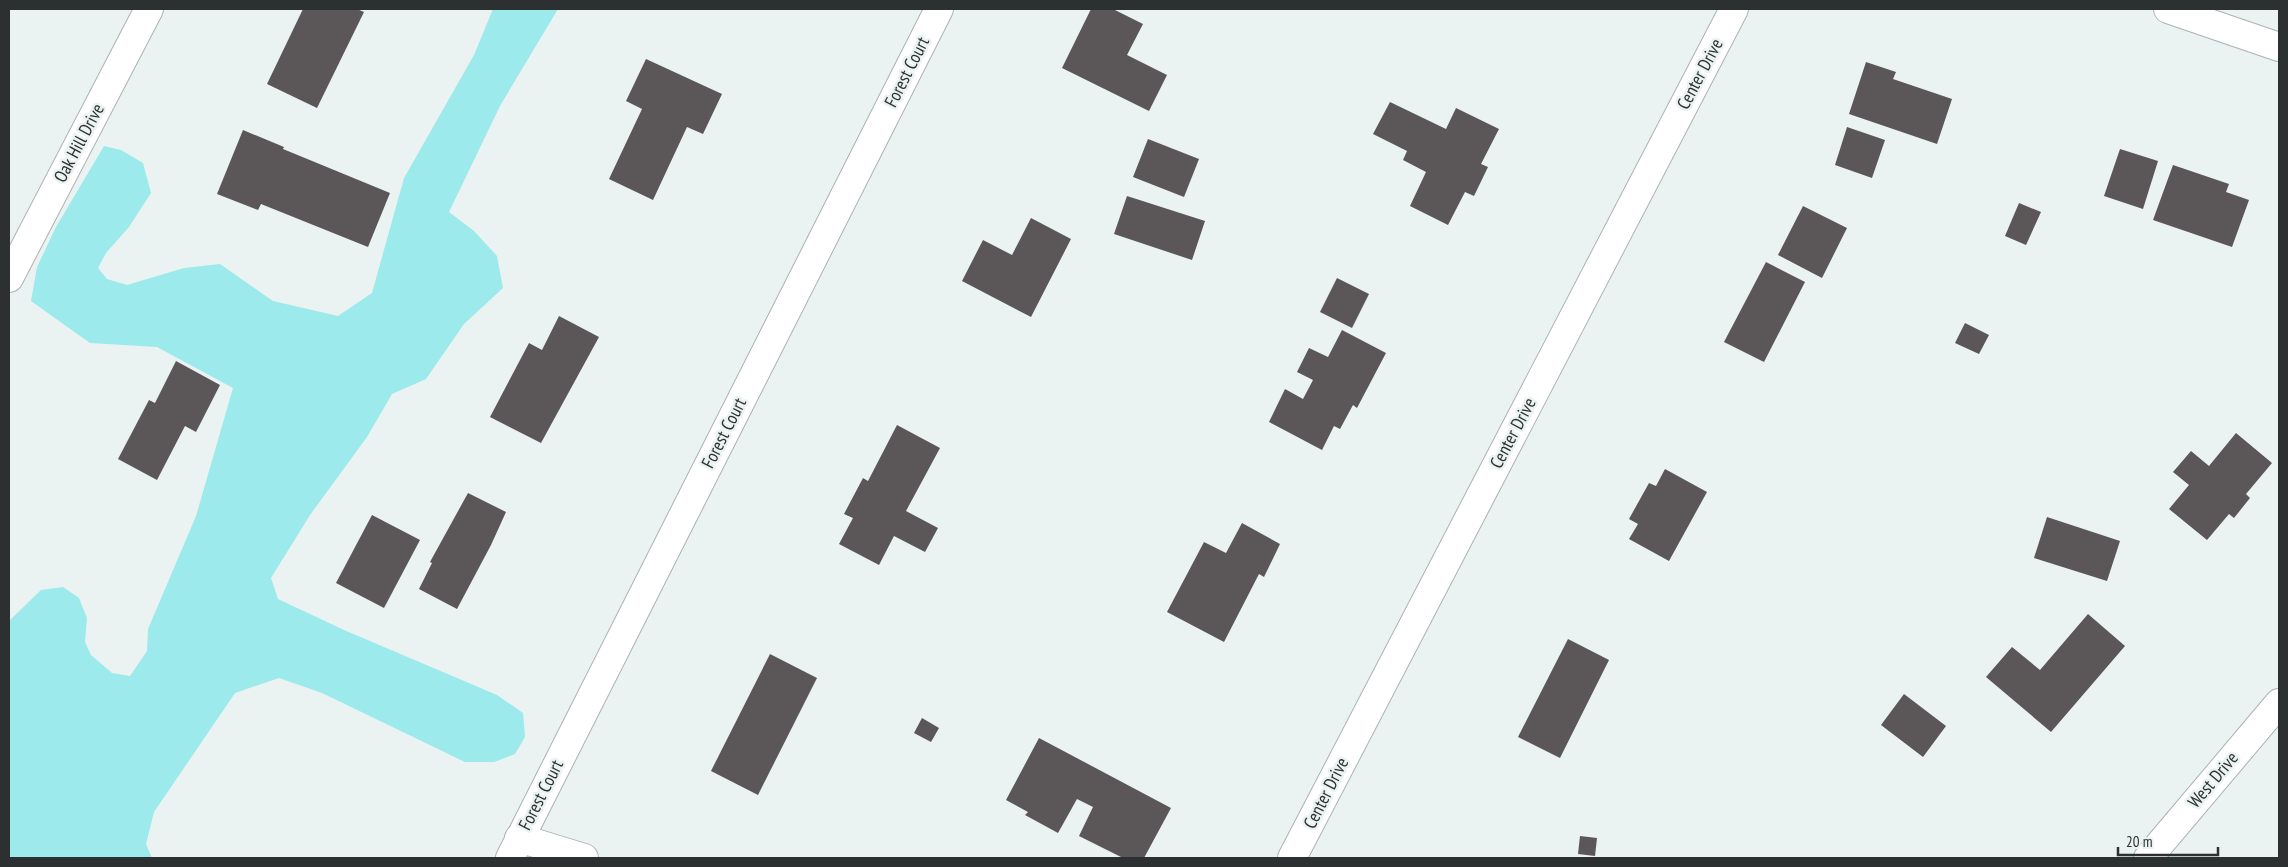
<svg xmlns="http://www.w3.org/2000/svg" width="2288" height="867" font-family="'PT Sans Narrow',sans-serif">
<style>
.green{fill:#9ceaeb}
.building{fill:#5b5658}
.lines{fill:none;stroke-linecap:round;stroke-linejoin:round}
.minor-casing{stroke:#abb2b2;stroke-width:30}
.minor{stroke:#fff;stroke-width:28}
.labels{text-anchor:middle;stroke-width:5;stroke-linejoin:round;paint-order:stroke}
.street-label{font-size:18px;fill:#2d3030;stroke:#ebf2f2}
</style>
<rect width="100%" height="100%" fill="#ebf2f2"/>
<path class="green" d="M 493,9 L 558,9 L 500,106 L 449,212 L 474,231 L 497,256 L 503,288 L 464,324 L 426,379 L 392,394 L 367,437 L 310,515 L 271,578 L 278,599 L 344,630 L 497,695 L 523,713 L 525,737 L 515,754 L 494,762 L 465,762 L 322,693 L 279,678 L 235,693 L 154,812 L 146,844 L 152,858 L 9,858 L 9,621 L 41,590 L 63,587 L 79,598 L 87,618 L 85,642 L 91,655 L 112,673 L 130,676 L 147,651 L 148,629 L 196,516 L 233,388 L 157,347 L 90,343 L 31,301 L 37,267 L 56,227 L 104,146 L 121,150 L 143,163 L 151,193 L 129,227 L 106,253 L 98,268 L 107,279 L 127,285 L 184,268 L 220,264 L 273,301 L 338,316 L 372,293 L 404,178 L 474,55 Z"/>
<g class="building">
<path d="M 303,9 L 357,9 L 364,12 L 317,108 L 267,84 Z"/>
<path d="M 1091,9 L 1113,9 L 1143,24 L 1127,55 L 1167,75 L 1149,111 L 1062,68 Z"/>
<path d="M 646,59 L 722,94 L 703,134 L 687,127 L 653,200 L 609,179 L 642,109 L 626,101 Z"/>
<path d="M 1866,62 L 1896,72 L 1893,79 L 1952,99 L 1937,144 L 1849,114 Z"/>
<path d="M 1390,102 L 1446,129 L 1456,108 L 1499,129 L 1481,164 L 1488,167 L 1474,196 L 1465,192 L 1448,225 L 1410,206 L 1426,172 L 1403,160 L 1407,151 L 1373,134 Z"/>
<path d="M 1847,127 L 1885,140 L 1872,178 L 1835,165 Z"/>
<path d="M 243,130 L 284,147 L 283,149 L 390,193 L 368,247 L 261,204 L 258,210 L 217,194 Z"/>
<path d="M 1148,139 L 1199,159 L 1184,197 L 1133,177 Z"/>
<path d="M 2120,149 L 2158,161 L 2143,209 L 2104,196 Z"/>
<path d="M 2173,165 L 2229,184 L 2226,192 L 2249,200 L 2232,247 L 2153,220 Z"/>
<path d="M 1127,196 L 1205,221 L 1192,260 L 1114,234 Z"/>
<path d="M 2019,203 L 2041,212 L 2026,245 L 2005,236 Z"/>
<path d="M 1803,206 L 1847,228 L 1822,278 L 1778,255 Z"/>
<path d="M 1031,218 L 1071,239 L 1031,317 L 962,281 L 983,240 L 1012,255 Z"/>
<path d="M 1766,262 L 1805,282 L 1764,362 L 1724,342 Z"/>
<path d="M 1337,278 L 1369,294 L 1352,328 L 1320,312 Z"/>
<path d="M 559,316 L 599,337 L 541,443 L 490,417 L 529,343 L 542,350 Z"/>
<path d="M 1965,323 L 1989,335 L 1979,354 L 1955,343 Z"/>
<path d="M 1342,330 L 1386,353 L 1357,408 L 1353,405 L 1340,429 L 1334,426 L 1322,450 L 1269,422 L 1285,389 L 1303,399 L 1313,380 L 1297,372 L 1309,348 L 1328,357 Z"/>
<path d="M 176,361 L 220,385 L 196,432 L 185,426 L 157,480 L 118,459 L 149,400 L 155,403 Z"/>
<path d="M 897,425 L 940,448 L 906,511 L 938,528 L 925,552 L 894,536 L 879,565 L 839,544 L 853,518 L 844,514 L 863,478 L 868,481 Z"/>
<path d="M 2236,433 L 2272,463 L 2246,494 L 2250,498 L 2234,518 L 2229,514 L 2207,540 L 2169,509 L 2189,485 L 2173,472 L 2191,451 L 2209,466 Z"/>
<path d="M 1665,469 L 1707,492 L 1669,561 L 1629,539 L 1638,524 L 1629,519 L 1649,483 L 1656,486 Z"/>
<path d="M 468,493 L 506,512 L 491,545 L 457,609 L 419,589 L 432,563 L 430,562 Z"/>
<path d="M 372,515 L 420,540 L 384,608 L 336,583 Z"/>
<path d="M 2047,517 L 2120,541 L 2107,581 L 2034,558 Z"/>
<path d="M 1242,523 L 1280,544 L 1264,577 L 1259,574 L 1224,642 L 1167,612 L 1204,542 L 1226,553 Z"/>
<path d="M 2088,614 L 2125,646 L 2051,732 L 1986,677 L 2012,647 L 2040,670 Z"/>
<path d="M 1568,639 L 1609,660 L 1560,758 L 1518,737 Z"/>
<path d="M 770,654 L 817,678 L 758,795 L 711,771 Z"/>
<path d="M 1904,694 L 1946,726 L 1923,757 L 1881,725 Z"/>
<path d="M 922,718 L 939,728 L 931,742 L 914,733 Z"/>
<path d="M 1039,738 L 1171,808 L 1144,858 L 1123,858 L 1079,836 L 1093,807 L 1077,799 L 1058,833 L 1025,815 L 1028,812 L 1006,800 Z"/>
<path d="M 1580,836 L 1597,838 L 1595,856 L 1578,854 Z"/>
</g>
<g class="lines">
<g class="minor-casing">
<g id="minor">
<path d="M 2168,9 L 2279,47"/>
<path d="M 9,278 L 149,9"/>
<path d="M 519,838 L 584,858"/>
<path d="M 510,858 L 939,9"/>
<path d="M 1292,858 L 1734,9"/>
<path d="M 2148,858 L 2279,703"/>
</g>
</g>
<use href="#minor" class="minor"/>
</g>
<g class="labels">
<g class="street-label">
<text transform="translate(907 72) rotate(-63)" y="6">Forest Court</text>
<text transform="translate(1700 74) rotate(-62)" y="6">Center Drive</text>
<text transform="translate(79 143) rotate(-62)" y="6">Oak Hill Drive</text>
<text transform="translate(724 433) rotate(-63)" y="6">Forest Court</text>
<text transform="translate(1513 433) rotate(-62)" y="6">Center Drive</text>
<text transform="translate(2213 780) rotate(-50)" y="6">West Drive</text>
<text transform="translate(1326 793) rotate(-63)" y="6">Center Drive</text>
<text transform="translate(541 795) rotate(-63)" y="6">Forest Court</text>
</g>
</g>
<rect width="2288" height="867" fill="none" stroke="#2d3030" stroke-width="20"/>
<path d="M2118 847v8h100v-8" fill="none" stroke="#2d3030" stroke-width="2.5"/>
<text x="2126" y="847" font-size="15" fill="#2d3030" stroke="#ebf2f2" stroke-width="4" paint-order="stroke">20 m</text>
</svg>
